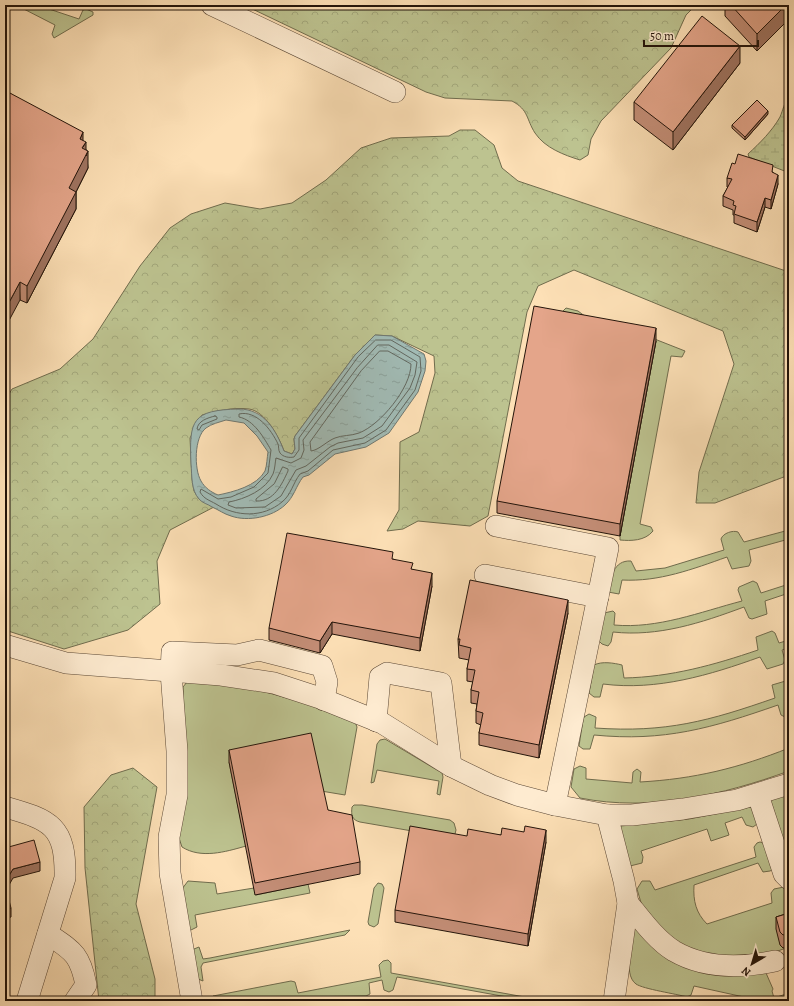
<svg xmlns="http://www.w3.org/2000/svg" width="794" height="1006" font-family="Alegreya,serif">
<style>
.green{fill:#bdc390;stroke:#706c4d}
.forest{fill:url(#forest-crowns);stroke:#706c4d}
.wetland{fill:url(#wetland-marsh);stroke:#706c4d}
.water{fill:url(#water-ripples);stroke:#6f7871;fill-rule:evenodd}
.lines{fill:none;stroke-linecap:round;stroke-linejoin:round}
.shore{stroke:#626860;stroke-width:1}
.minor-casing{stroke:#5a4735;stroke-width:22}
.minor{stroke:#feebd0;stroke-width:21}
.wall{fill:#c48e77;stroke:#23140a}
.shaded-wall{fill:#a07461;stroke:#23140a}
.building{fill:#e4a58a;stroke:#23140a}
</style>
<defs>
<pattern id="forest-crowns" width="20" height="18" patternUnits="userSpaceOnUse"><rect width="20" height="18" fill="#bdc390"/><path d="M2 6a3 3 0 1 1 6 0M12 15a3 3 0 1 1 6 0" fill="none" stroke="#a2a77b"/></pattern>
<pattern id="wetland-marsh" width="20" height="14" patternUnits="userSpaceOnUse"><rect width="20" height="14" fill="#bdc390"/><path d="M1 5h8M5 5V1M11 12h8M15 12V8" fill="none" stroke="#a2a77b"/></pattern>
<pattern id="water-ripples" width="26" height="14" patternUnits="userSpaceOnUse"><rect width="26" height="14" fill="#a1bbb5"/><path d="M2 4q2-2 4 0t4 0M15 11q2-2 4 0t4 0" fill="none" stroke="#8aa09a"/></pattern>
</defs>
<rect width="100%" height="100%" fill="#fde0b6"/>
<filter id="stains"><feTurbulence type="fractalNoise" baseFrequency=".005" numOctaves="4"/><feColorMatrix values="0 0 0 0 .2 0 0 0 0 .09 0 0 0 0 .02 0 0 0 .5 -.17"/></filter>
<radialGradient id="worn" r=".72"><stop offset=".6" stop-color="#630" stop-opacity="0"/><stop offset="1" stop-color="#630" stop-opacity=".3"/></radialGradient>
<g class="green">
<path d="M 16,5 L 37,5 L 79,19 L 83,10 L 86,9 L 93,12 L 93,15 L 54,38 L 52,34 L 55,25 Z"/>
<path d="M 566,308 L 578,311 L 586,317 L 560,323 L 563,311 Z"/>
<path d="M 614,323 L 685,351 L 682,357 L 671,356 L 640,524 L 651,527 L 653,531 C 645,541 631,541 620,540 L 620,536 L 656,341 Z"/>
<path d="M 789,530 L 789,539 L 749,550 L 751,561 L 749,566 L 732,569 L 727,557 C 693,569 659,582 622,580 L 619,594 L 608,592 C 611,578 613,560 631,561 L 636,571 L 665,568 L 724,550 L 721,539 C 723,533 733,530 738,532 L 744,542 Z"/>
<path d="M 753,581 L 757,583 L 761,593 L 789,584 L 789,593 L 765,601 L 767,614 L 752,619 L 749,618 L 744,607 C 701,623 658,637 613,632 L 611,642 L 608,646 L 602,644 L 598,640 L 604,613 L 613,611 L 615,613 L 614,625 C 658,629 700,612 742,601 L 738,590 L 739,587 Z"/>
<path d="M 772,631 L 775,633 L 779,643 L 789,640 L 789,648 L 782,650 L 785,660 L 783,664 L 767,669 L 760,657 C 710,675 657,691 603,684 L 600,697 L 594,697 L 589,693 L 594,665 C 602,661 614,663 622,665 L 624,678 C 671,677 714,665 758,650 L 756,637 Z"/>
<path d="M 789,680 L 789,716 L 785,717 L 781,715 L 778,705 C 712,728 664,742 594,735 L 590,749 L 583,749 L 579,746 L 583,720 L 584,717 L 589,714 L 596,717 L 595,728 C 666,733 709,721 775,698 L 772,685 Z"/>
<path d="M 187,682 L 251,688 L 327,709 L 355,722 L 357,727 L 345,795 L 321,791 L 229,762 L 246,846 C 225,852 201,859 182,847 L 178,835 L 183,694 L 183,687 Z"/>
<path d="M 385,739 L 442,773 L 443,777 L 440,795 L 437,794 L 439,781 L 377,770 L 374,782 L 371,783 L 377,744 L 380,740 Z"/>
<path d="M 789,748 L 789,771 C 723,795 650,812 580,798 L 571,787 L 574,769 L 580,766 L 586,768 L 586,779 L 632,783 L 633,772 L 637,769 L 641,772 L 640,782 C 694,779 739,768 789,748 Z"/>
<path d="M 789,793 L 789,866 L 769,801 Z"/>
<path d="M 354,805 L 362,805 L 450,820 L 454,823 L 456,830 L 455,834 L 447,837 L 360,822 C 352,820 351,815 352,807 Z"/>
<path d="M 750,807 L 752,808 L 757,824 L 753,827 L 746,825 L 742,817 L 725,823 L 729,835 L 711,841 L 707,829 L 641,851 L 643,857 L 642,863 L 630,866 L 619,829 L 621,826 L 689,819 Z"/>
<path d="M 760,842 L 764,843 L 772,870 L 770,871 L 763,872 L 758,863 L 694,885 C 693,901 696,913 707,924 L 772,903 L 771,893 L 774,889 L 789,886 L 789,925 L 783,948 L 786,948 L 767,955 L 714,958 L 675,943 L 642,906 L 637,889 L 642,881 L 650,881 L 655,890 L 756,857 L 754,847 L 757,843 Z"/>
<path d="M 188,881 L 215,883 L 217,894 L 254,888 L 256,895 L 308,884 L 310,893 L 195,915 L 197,927 L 191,930 L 189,929 L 182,889 Z"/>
<path d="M 378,883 L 382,884 L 384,888 L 378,924 L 374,927 L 369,925 L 368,922 L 374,888 Z"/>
<path d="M 636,923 L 644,935 L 766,973 L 773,989 L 772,991 L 774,998 L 789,993 L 789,1001 L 762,1001 L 694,986 L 691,995 L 687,997 C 677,994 643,989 636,984 C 622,974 633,937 636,923 Z"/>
<path d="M 350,930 L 345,935 L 203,963 L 201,967 L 203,981 L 198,979 L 191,953 L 194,949 L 199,947 L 203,959 L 210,958 Z"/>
<path d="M 388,960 L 391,963 L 391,973 L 547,1001 L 529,1001 L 397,977 L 393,990 L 389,992 L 384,990 L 382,980 L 369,983 L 370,994 L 366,996 L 216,998 L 213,996 L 291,981 L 295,982 L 298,993 L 381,977 L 379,965 L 383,961 Z"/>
</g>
<g class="forest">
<path d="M 244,5 L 696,5 L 686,15 L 671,48 L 601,121 L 591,139 L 588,155 L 580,160 C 564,155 545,148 535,133 C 526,119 529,110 512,101 L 445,98 L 426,92 Z"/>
<path d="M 460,130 L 475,130 L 494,145 L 502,168 L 518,181 L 789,272 L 789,475 L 715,503 L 696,503 L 699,472 L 734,364 L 723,331 L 574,270 L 538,286 L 527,312 L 488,516 L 470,526 L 418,521 L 403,529 L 387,531 L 399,510 L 400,442 L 419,432 L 435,373 L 434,356 L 392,336 L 375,335 L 355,355 L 295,436 L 294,439 L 295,449 L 292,454 L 284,451 C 279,437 265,411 249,409 C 233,407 217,411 202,415 L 190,438 L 192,479 L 194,491 L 199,499 L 214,507 L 170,530 L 157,561 L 160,604 L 128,630 L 64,649 L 5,630 L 5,401 L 12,389 L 60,369 L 93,339 L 140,266 L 170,228 L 191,214 L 225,203 L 260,209 L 292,203 L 326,180 L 361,148 L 391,138 L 449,136 Z"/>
<path d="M 133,768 L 157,787 L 136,904 L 155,979 L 155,1001 L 99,1001 L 85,868 L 84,807 L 111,775 Z"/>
</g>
<path class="wetland" d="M 789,97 L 789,196 C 783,188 790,181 787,172 L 749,157 L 748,154 C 760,143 772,131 780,117 C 783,110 784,103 789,97 Z"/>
<path class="water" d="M 375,335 L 392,336 L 424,354 L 426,361 L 425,371 L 418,392 L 389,433 L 366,447 L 335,454 L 309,475 L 303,477 C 296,486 294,497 285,505 C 272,517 248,522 231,516 C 224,514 219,510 212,507 C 208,504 202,503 199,499 C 191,490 192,476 191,464 C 189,420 192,410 239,409 C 264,409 276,430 284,451 L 292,454 L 295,449 L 294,439 L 295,436 L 355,355 ZM 226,420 L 244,423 L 257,436 L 268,452 C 267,458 267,465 265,471 C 257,486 233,492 218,495 C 211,492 205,488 201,481 C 194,469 194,437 206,428 C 211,424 220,422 226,420 Z"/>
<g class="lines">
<g class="shore">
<path d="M 376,340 L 391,340 L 420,357 L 421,371 L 415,390 L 386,430 L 365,443 L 333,450 L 308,471 L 300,474 C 293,483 291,495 282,502 C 263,518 236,517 216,504 C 209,500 204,499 200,492 L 201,489 L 218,499 L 231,497 L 254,487 L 268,473 L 271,450 C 264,438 254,420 239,417 L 239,414 C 256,410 271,429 278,444 C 279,446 278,450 280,453 C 283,457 289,458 294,457 L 299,450 L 299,438 L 358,357 Z"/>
<path d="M 378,345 L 389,345 L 417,362 L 415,375 L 410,388 L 382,426 L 363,438 L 338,443 L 330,447 L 306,466 L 296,470 L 281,496 L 265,507 L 236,508 L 228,505 L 229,502 C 245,499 266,490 273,474 C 275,469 275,463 276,458 L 291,463 L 301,458 L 304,450 L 303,440 L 357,368 Z"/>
<path d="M 380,351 L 388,351 L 411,364 C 411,388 380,425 359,433 C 351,436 342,435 335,438 C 327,441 319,450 311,451 L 310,442 L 361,371 Z"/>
<path d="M 215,416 L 217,417 L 217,419 L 202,425 L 199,430 L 197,429 C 198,421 207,418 215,416 Z"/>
<path d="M 283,467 L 288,469 L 288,471 C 282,484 274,502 256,501 L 256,499 L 274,484 Z"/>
</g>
<g class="minor-casing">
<g id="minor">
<path d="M 212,5 L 395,92"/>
<path d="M 496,526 L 608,548 L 555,805"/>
<path d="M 485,575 L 598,597"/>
<path d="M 5,645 L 66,663 L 221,675 L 274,683 L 320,698 L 382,723 L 451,766 L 490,785 L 517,795 L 555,805 L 607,815 L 632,815 L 683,809 L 737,800 L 789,784"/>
<path d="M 376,721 L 380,677 L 387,673 L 441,683 L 451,766"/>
<path d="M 758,795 L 784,874 L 789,879"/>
<path d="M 5,807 C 51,820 66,826 65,878 L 27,1001"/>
<path d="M 607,815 L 624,881 L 628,903 L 614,1001"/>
<path d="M 628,903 C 641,919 656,940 674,951 C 705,969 742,968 775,961"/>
<path d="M 48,934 C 73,951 80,954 86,985 L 75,1001"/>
<path d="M 192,1001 L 170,873 L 169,837 L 177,795 L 177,751 L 171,672 L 172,652 L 237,655 L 259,650 L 322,666 L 327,682 L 324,700"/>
</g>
</g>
<use href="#minor" class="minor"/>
</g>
<g class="wall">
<path d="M 725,5 L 789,5 L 789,19 L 757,51 L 725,16 Z"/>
<path d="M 740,63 L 673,150 L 634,120 L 634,102 Z"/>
<path d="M 8,92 L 83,141 L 86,150 L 88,168 L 76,192 L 76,209 L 27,303 L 20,300 Z"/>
<path d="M 768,114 L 745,140 L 732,128 L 732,125 Z"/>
<path d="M 773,172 L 778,184 L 771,209 L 765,207 L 757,232 L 734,223 L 734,215 L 733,215 L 733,210 L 723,206 L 723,196 L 728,187 L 727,187 L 727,178 Z"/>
<path d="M 656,341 L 620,536 L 497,513 L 497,501 Z"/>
<path d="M 393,559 L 413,570 L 432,586 L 420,651 L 332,634 L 320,653 L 269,640 L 269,628 Z"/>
<path d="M 568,613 L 539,758 L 479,745 L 479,733 L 481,725 L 476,723 L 476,711 L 477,704 L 471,703 L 471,690 L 473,682 L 467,681 L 467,669 L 469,660 L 459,658 L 458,639 Z"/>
<path d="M 229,750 L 328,810 L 360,862 L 360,874 L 255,895 L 229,762 Z"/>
<path d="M 501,835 L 546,842 L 528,946 L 395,922 L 395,910 L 467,836 Z"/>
<path d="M 789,913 L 789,946 L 783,948 L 780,945 L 776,929 L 776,917 Z"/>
</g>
<g class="shaded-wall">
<path d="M 786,5 L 789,5 L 789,19 L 757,51 L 757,34 Z"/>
<path d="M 740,46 L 740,63 L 673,150 L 673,132 Z"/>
<path d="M 768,111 L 768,114 L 745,140 L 745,137 Z"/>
<path d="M 83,132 L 83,147 L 86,142 L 86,156 L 88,151 L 88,168 L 76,192 L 76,209 L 27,303 L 27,286 L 80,139 Z"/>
<path d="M 778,175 L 778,184 L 771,209 L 771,200 Z"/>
<path d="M 765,198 L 765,207 L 757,232 L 757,222 Z"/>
<path d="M 20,282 L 20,300 L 5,328 L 5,310 Z"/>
<path d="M 656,328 L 656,341 L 620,536 L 620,524 Z"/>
<path d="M 432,573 L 432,586 L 420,651 L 420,638 Z"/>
<path d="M 568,600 L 568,613 L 539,758 L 539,745 Z"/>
<path d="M 332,622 L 332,634 L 320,653 L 320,641 Z"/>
<path d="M 546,830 L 546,842 L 528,946 L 528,934 Z"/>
<path d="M 40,862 L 40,871 L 13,878 L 5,892 L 5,882 L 13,869 Z"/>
<path d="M 11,908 L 11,917 L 5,919 L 5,910 Z"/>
</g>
<g class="building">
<path d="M 731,5 L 786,5 L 757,34 Z"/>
<path d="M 702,16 L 740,46 L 673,132 L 634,102 Z"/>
<path d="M 8,92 L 83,132 L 80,139 L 86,142 L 82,148 L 88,151 L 69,188 L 76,192 L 27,286 L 20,282 L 5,310 L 5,98 Z"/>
<path d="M 757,100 L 768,111 L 745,137 L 732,125 Z"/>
<path d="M 738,154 L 773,165 L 772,172 L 778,175 L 771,200 L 765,198 L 757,222 L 734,214 L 736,206 L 733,205 L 734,201 L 723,196 L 732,179 L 727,178 L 732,163 L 735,164 Z"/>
<path d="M 534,306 L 656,328 L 620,524 L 497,501 Z"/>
<path d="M 287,533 L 393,552 L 392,559 L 413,563 L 411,569 L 432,573 L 420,638 L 332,622 L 320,641 L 269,628 Z"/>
<path d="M 470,580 L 568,600 L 539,745 L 479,733 L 483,713 L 476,711 L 479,692 L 471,690 L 475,670 L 467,669 L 471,648 L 459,645 L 460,639 L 458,639 Z"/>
<path d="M 311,733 L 328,810 L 352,815 L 360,862 L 255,883 L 229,750 Z"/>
<path d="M 410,826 L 467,836 L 468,829 L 501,835 L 502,828 L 524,832 L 525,826 L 546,830 L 528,934 L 395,910 Z"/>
<path d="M 34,840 L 40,862 L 13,869 L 5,882 L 5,848 Z"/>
<path d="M 5,885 L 11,908 L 5,910 Z"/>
<path d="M 789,913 L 789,934 L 783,935 L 780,932 L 776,917 Z"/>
</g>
<rect width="794" height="1006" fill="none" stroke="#fde0b6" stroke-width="20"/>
<rect x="6" y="6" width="782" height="994" fill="none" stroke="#23140a" stroke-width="2"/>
<rect x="10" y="10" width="774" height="986" fill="none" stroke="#23140a"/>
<g transform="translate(752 964) rotate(218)" stroke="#feebd0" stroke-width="3" paint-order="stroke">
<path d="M0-3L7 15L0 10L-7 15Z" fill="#23140a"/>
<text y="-6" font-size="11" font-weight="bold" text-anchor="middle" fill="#23140a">N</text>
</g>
<path d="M644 40v6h114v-6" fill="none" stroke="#23140a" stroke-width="2"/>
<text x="650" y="40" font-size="12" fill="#23140a" stroke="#feebd0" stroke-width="3" paint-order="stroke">50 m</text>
<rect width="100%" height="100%" filter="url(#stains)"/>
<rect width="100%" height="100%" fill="url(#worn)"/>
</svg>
